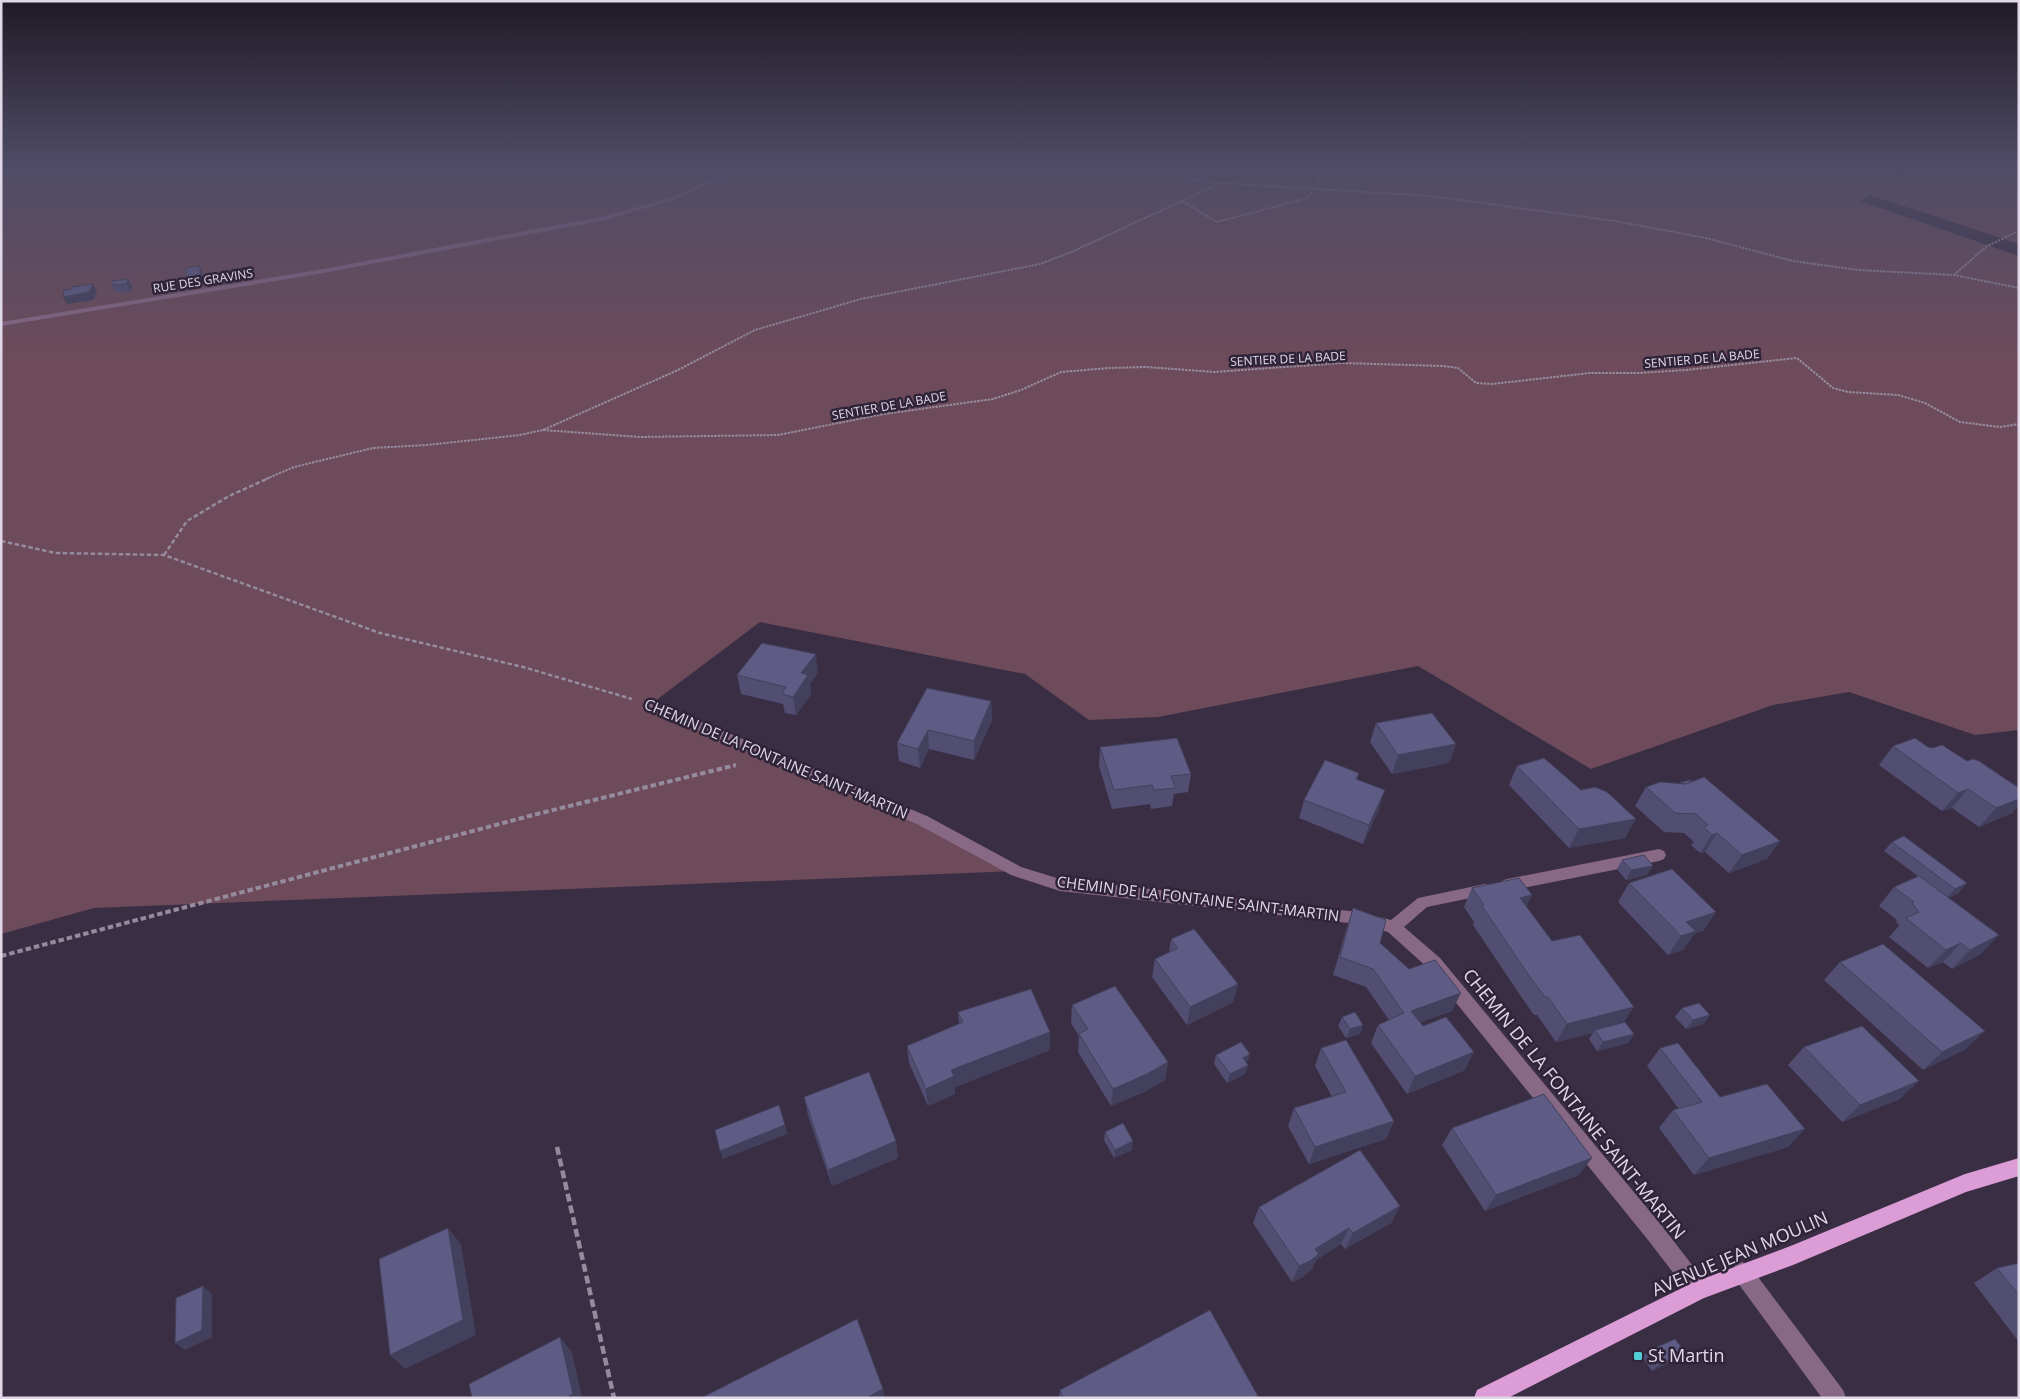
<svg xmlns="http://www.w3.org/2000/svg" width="2020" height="1399" font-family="'Open Sans',sans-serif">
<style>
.green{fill:#6d4b5a}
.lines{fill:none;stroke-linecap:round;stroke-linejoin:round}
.path-far3{stroke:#958b9d;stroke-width:2;stroke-dasharray:2.5 1;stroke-linecap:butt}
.path-far2{stroke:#958b9d;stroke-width:2.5;stroke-dasharray:4.5 2.5;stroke-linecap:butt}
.path-far1{stroke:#958b9d;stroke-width:4;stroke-dasharray:5.5 3;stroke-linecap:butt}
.path{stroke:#958b9d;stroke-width:4.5;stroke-dasharray:8 4;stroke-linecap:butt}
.minor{fill:#886985;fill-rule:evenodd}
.major{fill:#dc9cd6;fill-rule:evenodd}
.wall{fill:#514e72}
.shaded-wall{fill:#42405c}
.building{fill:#5e5b84;stroke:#42405c}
.poi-dot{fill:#52ccd6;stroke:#2f2439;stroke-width:2}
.labels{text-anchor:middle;stroke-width:5;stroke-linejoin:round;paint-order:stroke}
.far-street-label{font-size:12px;fill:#e0d8e6;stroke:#2f2439}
.street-label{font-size:15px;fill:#e0d8e6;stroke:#2f2439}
.near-street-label{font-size:18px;fill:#e0d8e6;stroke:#2f2439}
.near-poi-label{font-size:18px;fill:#e0d8e6;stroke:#2f2439;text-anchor:start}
</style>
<rect width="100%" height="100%" fill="#3a2e44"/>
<path class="green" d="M 1,164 L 1705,164 L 1727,169 L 1744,164 L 1869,164 L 1898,171 L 1930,164 L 2019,164 L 2019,244 L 1870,195 L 1860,201 L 2019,256 L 2019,730 L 1975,735 L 1849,692 L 1773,705 L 1591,769 L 1418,666 L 1158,717 L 1089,720 L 1025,674 L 760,622 L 651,704 L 922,820 L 1016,871 L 94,908 L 1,934 Z"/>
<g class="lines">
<g class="path-far3">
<path d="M 1094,164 L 1158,176 L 1221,183 L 1430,196 L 1615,221 L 1706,238 L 1793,261 L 1858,270 L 1954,275 L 2019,288"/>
<path d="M 1182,201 L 1217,222 L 1308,198 L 1321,177 L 1347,168 L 1376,164"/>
<path d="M 1954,275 L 1987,246 L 2019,231"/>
<path d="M 543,430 L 639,437 L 778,435 L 884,414 L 993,399 L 1021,390 L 1061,372 L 1109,368 L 1146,367 L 1214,372 L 1341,363 L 1443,366 L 1458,368 L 1476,383 L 1492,384 L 1590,373 L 1639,373 L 1686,370 L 1797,358 L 1833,388 L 1848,392 L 1898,395 L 1925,403 L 1960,422 L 2000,427 L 2019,424"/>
<path d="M 266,479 L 294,467 L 373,448 L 427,445 L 520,435 L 543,430 L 678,370 L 755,330 L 861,299 L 1040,264 L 1069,253 L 1221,183"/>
</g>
<g class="path-far2">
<path d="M 1,541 L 56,553 L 164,555 L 380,633 L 523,667 L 632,699"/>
<path d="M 164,555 L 187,521 L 229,496 L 269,478"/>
</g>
<path class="path-far1" d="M 1,956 L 537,814 L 736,765"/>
<path class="path" d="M 557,1147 L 614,1398"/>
<g class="minor">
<path d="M 749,164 L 756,164 L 673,200 L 606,220 L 318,274 L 1,326 L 1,322 L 318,270 L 605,216 L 669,198 Z"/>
<path d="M 651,701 L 927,816 L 1021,867 L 1060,879 L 1358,912 L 1391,920 L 1418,898 L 1485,884 L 1490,886 L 1492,890 L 1490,894 L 1427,907 L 1404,927 L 1440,958 L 1662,1226 L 1706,1283 L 1709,1290 L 1706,1297 L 1699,1300 L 1692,1297 L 1648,1240 L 1428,968 L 1388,932 L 1358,924 L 1060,891 L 1011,875 L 917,824 L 647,708 L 645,705 L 647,702 Z"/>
<path d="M 1659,849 L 1664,851 L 1666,855 L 1664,859 L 1659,861 L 1507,891 L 1502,889 L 1500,885 L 1502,881 L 1507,879 Z"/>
<path d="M 1742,1262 L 1749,1265 L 1843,1390 L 1846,1398 L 1822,1398 L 1735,1279 L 1732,1272 L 1735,1265 Z"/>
</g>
<path class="major" d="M 2019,1158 L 2019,1176 L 1966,1192 L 1793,1265 L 1704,1298 L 1508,1398 L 1474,1398 L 1477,1390 L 1692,1283 L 1793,1245 L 1965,1174 Z"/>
</g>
<g class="wall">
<path d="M 128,279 L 132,286 L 130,292 L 116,292 L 112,285 Z"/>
<path d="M 818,672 L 810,684 L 811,694 L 796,715 L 785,713 L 783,704 L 741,694 L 737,675 Z"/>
<path d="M 991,701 L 992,720 L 974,760 L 929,749 L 920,768 L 899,761 L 897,743 Z"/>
<path d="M 1376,723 L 1456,744 L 1449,763 L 1392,774 L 1370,742 Z"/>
<path d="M 1893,746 L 1928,747 L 1967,761 L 2019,788 L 2019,805 L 2012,813 L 1979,827 L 1952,808 L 1942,811 L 1879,765 Z"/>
<path d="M 1100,747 L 1191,774 L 1188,792 L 1174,794 L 1172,806 L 1151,809 L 1150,804 L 1112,809 L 1099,766 Z"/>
<path d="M 1517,766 L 1625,838 L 1569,848 L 1509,785 Z"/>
<path d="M 1359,773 L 1357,779 L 1379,809 L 1363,844 L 1299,818 L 1304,800 Z"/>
<path d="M 1646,787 L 1780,841 L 1767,859 L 1729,873 L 1705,852 L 1700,853 L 1691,845 L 1694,842 L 1684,833 L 1664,832 L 1635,806 Z"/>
<path d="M 1904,836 L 1959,893 L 1948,898 L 1981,954 L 1952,969 L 1943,962 L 1928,968 L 1889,937 L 1899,926 L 1896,921 L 1897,920 L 1879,906 L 1894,887 L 1918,876 L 1884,851 L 1892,842 Z"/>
<path d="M 1622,860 L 1647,875 L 1626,880 L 1617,869 Z"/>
<path d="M 1629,883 L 1716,912 L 1703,931 L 1694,934 L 1683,950 L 1668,955 L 1618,902 Z"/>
<path d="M 1472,888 L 1532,895 L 1526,906 L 1552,941 L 1634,1034 L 1628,1043 L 1597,1051 L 1589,1039 L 1593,1033 L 1556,1042 L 1537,1015 L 1534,1015 L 1520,995 L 1473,925 L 1474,922 L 1464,907 Z"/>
<path d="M 1353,908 L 1380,943 L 1452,1011 L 1420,1022 L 1465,1070 L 1407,1094 L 1371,1043 L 1378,1025 L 1389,1020 L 1366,987 L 1333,975 L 1347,927 Z"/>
<path d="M 1171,939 L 1238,984 L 1233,1002 L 1187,1025 L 1152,977 L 1155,959 L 1169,952 Z"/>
<path d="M 1840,962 L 1966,1049 L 1923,1070 L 1824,980 Z"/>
<path d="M 1072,1005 L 1168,1062 L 1165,1080 L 1144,1092 L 1111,1106 L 1078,1052 L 1079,1036 L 1071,1023 Z"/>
<path d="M 1682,1008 L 1710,1015 L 1703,1024 L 1686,1029 L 1675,1017 Z"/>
<path d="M 958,1012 L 1050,1032 L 1050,1050 L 955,1087 L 955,1094 L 928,1106 L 909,1063 L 907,1046 L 959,1024 Z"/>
<path d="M 1342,1017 L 1363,1025 L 1360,1034 L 1346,1038 L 1338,1026 Z"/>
<path d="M 1804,1047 L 1900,1099 L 1842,1122 L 1788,1065 Z"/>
<path d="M 1321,1048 L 1394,1121 L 1386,1139 L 1309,1164 L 1288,1126 L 1294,1108 L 1332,1097 L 1315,1066 Z"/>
<path d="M 1660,1048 L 1720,1097 L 1788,1147 L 1694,1175 L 1659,1128 L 1673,1110 L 1679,1109 L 1647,1066 Z"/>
<path d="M 1216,1055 L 1247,1064 L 1248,1065 L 1245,1074 L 1227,1083 L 1214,1064 Z"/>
<path d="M 804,1097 L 896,1141 L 898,1158 L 832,1186 L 808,1115 Z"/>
<path d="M 1452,1128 L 1579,1175 L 1485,1211 L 1442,1145 Z"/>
<path d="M 1105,1132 L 1132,1150 L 1114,1158 L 1104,1140 Z"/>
<path d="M 1400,1206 L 1391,1223 L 1345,1249 L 1341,1244 L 1316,1260 L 1312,1269 L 1303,1277 L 1292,1282 L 1253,1223 L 1259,1207 Z"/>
<path d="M 2019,1263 L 2019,1342 L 1974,1283 L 1997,1268 Z"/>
<path d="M 1650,1350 L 1685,1352 L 1677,1359 L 1652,1371 L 1642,1357 Z"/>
<path d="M 1060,1390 L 1259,1398 L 1059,1398 Z"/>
</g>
<g class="shaded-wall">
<path d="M 200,266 L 203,273 L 204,283 L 190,285 L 186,278 Z"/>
<path d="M 128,279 L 132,286 L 130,292 L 127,284 Z"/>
<path d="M 93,284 L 97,291 L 94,300 L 67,304 L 63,297 Z"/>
<path d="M 816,654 L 818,672 L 810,684 L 811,694 L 796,715 L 793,697 L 801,673 Z"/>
<path d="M 991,701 L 992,720 L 974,760 L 974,741 Z"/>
<path d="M 928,730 L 929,749 L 920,768 L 918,749 Z"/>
<path d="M 1456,744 L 1449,763 L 1392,774 L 1398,755 Z"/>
<path d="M 1968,789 L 1952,808 L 1942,811 L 1958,793 Z"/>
<path d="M 1385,790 L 1379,809 L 1363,844 L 1369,825 Z"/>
<path d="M 2019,799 L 2019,805 L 2012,813 L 1979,827 L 1996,808 Z"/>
<path d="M 1636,819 L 1625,838 L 1569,848 L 1579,829 Z"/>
<path d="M 1717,833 L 1705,852 L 1700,853 L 1712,835 Z"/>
<path d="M 1780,841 L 1767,859 L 1729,873 L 1742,855 Z"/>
<path d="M 1653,866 L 1647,875 L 1626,880 L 1631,870 Z"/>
<path d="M 1967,883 L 1959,893 L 1946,899 L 1955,889 Z"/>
<path d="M 1532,895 L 1523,914 L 1520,898 Z"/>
<path d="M 1716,912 L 1703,931 L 1694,934 L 1683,950 L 1668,955 L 1681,936 L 1686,922 Z"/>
<path d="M 1999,935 L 1981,954 L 1952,969 L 1970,950 Z"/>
<path d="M 1961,943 L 1943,962 L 1928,968 L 1946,950 Z"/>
<path d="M 1238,984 L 1233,1002 L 1187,1025 L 1190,1007 Z"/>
<path d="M 1461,993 L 1452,1011 L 1403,1029 L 1411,1011 Z"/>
<path d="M 1634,1007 L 1622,1025 L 1595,1030 L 1593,1033 L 1556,1042 L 1567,1024 Z"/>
<path d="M 1710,1015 L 1703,1024 L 1686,1029 L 1693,1020 Z"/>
<path d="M 1363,1025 L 1360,1034 L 1346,1038 L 1350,1029 Z"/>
<path d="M 1985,1031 L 1966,1049 L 1923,1070 L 1942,1052 Z"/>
<path d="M 1050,1032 L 1050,1050 L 955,1087 L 955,1094 L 928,1106 L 926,1089 L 951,1070 Z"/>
<path d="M 1634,1034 L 1628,1043 L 1597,1051 L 1603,1042 Z"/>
<path d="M 1474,1052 L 1465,1070 L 1407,1094 L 1415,1076 Z"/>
<path d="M 1250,1054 L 1247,1063 L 1243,1058 Z"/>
<path d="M 1168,1062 L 1165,1080 L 1144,1092 L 1111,1106 L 1113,1089 Z"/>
<path d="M 1248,1065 L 1245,1074 L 1227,1083 L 1230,1074 Z"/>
<path d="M 1919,1081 L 1900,1099 L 1842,1122 L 1860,1105 Z"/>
<path d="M 1394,1121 L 1386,1139 L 1309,1164 L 1315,1147 Z"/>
<path d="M 785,1125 L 787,1134 L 723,1159 L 720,1151 Z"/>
<path d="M 1805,1129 L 1788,1147 L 1694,1175 L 1709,1158 Z"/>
<path d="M 896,1141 L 898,1158 L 832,1186 L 828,1170 Z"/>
<path d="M 1133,1141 L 1132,1150 L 1114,1158 L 1115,1150 Z"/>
<path d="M 1592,1158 L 1579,1175 L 1485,1211 L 1496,1195 Z"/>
<path d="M 1400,1206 L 1391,1223 L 1345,1249 L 1353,1233 Z"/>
<path d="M 448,1228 L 461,1244 L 476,1335 L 405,1369 L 390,1355 Z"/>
<path d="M 1349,1228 L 1341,1244 L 1316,1260 L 1312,1269 L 1303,1277 L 1292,1282 L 1299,1266 L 1315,1249 Z"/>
<path d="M 203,1286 L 212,1294 L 212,1337 L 185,1350 L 175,1343 Z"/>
<path d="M 560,1337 L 572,1352 L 582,1398 L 565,1398 Z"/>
<path d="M 1685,1352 L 1677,1359 L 1652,1371 L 1660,1364 Z"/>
<path d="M 883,1389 L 885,1398 L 866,1398 Z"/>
</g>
<g class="building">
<path d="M 200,266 L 200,276 L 186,278 L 186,268 Z"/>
<path d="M 128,279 L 127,284 L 112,285 L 112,281 Z"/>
<path d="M 93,284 L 89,292 L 63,297 L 64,290 L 72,289 L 72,287 Z"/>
<path d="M 762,643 L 816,654 L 801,673 L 808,675 L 793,697 L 782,694 L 786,687 L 737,675 Z"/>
<path d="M 927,688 L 991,701 L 974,741 L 928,730 L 918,749 L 897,743 Z"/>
<path d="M 1432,713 L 1456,744 L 1398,755 L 1376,723 Z"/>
<path d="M 1177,738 L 1191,774 L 1171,776 L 1175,788 L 1154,790 L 1152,785 L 1114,790 L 1100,747 Z"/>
<path d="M 1915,738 L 1928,747 L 1933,748 L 1942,745 L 1967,761 L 1973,759 L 1979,761 L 2019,788 L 2019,799 L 1996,808 L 1968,789 L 1958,793 L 1893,746 Z"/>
<path d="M 1544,758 L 1581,790 L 1595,787 L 1607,792 L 1636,819 L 1579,829 L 1517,766 Z"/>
<path d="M 1325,760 L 1359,773 L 1356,779 L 1385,790 L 1369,825 L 1304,800 Z"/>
<path d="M 1704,777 L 1780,841 L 1742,855 L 1717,833 L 1712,835 L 1707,830 L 1703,827 L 1708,825 L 1696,814 L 1675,813 L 1646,787 L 1660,782 L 1686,784 Z"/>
<path d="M 1690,780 L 1692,781 L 1686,784 L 1679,783 Z"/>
<path d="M 1904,836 L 1967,883 L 1955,889 L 1892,842 Z"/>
<path d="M 1644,855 L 1653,866 L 1631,870 L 1622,860 Z"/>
<path d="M 1672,869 L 1716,912 L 1686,922 L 1696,931 L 1681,936 L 1629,883 Z"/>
<path d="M 1919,876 L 1999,935 L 1970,950 L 1961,943 L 1946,950 L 1906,918 L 1919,912 L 1912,903 L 1914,902 L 1894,887 Z"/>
<path d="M 1519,878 L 1532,895 L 1520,898 L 1552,941 L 1580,935 L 1634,1007 L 1567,1024 L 1548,997 L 1545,997 L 1530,977 L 1482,906 L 1484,905 L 1472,888 Z"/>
<path d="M 1353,908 L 1386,920 L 1380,943 L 1409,969 L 1435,960 L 1461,993 L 1411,1011 L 1423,1026 L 1446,1017 L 1474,1052 L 1415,1076 L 1378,1025 L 1404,1013 L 1373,969 L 1340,957 Z"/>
<path d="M 1194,929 L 1238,984 L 1190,1007 L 1155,959 L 1178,948 L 1171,939 Z"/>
<path d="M 1883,944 L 1985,1031 L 1942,1052 L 1840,962 Z"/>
<path d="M 1115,986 L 1168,1062 L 1147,1074 L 1113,1089 L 1079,1034 L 1088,1029 L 1072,1005 Z"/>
<path d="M 1031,989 L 1050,1032 L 951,1070 L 954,1076 L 926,1089 L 907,1046 L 963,1022 L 958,1012 Z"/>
<path d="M 1699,1003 L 1710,1015 L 1693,1020 L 1682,1008 Z"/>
<path d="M 1355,1012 L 1363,1025 L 1350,1029 L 1342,1017 Z"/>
<path d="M 1625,1022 L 1634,1034 L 1603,1042 L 1595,1030 Z"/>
<path d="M 1862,1026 L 1919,1081 L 1860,1105 L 1804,1047 Z"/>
<path d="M 1346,1040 L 1394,1121 L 1315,1147 L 1294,1108 L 1346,1092 L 1321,1048 Z"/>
<path d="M 1241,1042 L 1250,1054 L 1243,1058 L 1248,1065 L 1230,1074 L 1216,1055 Z"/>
<path d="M 1678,1043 L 1720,1097 L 1767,1084 L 1805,1129 L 1709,1158 L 1673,1110 L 1702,1102 L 1660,1048 Z"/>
<path d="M 869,1072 L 896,1141 L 828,1170 L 804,1097 Z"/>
<path d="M 1544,1094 L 1592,1158 L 1496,1195 L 1452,1128 Z"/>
<path d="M 779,1105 L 785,1125 L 720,1151 L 715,1130 Z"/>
<path d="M 1123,1123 L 1133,1141 L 1115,1150 L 1105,1132 Z"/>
<path d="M 1360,1150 L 1400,1206 L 1353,1233 L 1349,1228 L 1315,1249 L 1319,1254 L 1310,1261 L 1299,1266 L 1259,1207 Z"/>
<path d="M 448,1228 L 463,1320 L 390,1355 L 379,1259 Z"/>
<path d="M 2019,1263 L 2019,1295 L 1997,1268 Z"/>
<path d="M 203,1286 L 202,1330 L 175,1343 L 176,1298 Z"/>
<path d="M 1210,1310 L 1259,1398 L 1063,1398 L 1060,1390 Z"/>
<path d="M 857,1319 L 883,1389 L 866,1398 L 701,1398 Z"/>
<path d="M 560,1337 L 573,1394 L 565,1398 L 472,1398 L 469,1384 Z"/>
<path d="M 1675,1339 L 1685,1352 L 1660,1364 L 1650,1350 Z"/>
</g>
<linearGradient id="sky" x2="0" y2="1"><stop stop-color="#201925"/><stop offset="0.46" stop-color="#4f4c67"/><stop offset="1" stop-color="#4f4c67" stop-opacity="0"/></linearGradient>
<rect width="2020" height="360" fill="url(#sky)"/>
<rect class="poi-dot" x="1633" y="1351" width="10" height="10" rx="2.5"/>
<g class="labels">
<g class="far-street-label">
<text transform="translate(203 281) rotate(-9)" y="4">RUE DES GRAVINS</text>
<text transform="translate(1288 359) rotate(-3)" y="4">SENTIER DE LA BADE</text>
<text transform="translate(1702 359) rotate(-5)" y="4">SENTIER DE LA BADE</text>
<text transform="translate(889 406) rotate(-10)" y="4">SENTIER DE LA BADE</text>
</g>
<g class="street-label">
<text transform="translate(776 759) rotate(23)" y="5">CHEMIN DE LA FONTAINE SAINT-MARTIN</text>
<text transform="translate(1198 899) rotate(7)" y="5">CHEMIN DE LA FONTAINE SAINT-MARTIN</text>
</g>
<g class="near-street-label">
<text transform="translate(1574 1104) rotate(51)" y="6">CHEMIN DE LA FONTAINE SAINT-MARTIN</text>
<text transform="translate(1740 1254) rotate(-23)" y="6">AVENUE JEAN MOULIN</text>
</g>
<g class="near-poi-label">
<text x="1648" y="1362">St Martin</text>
</g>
</g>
<rect width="2020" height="1399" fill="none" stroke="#e0d8e6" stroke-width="5"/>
</svg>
